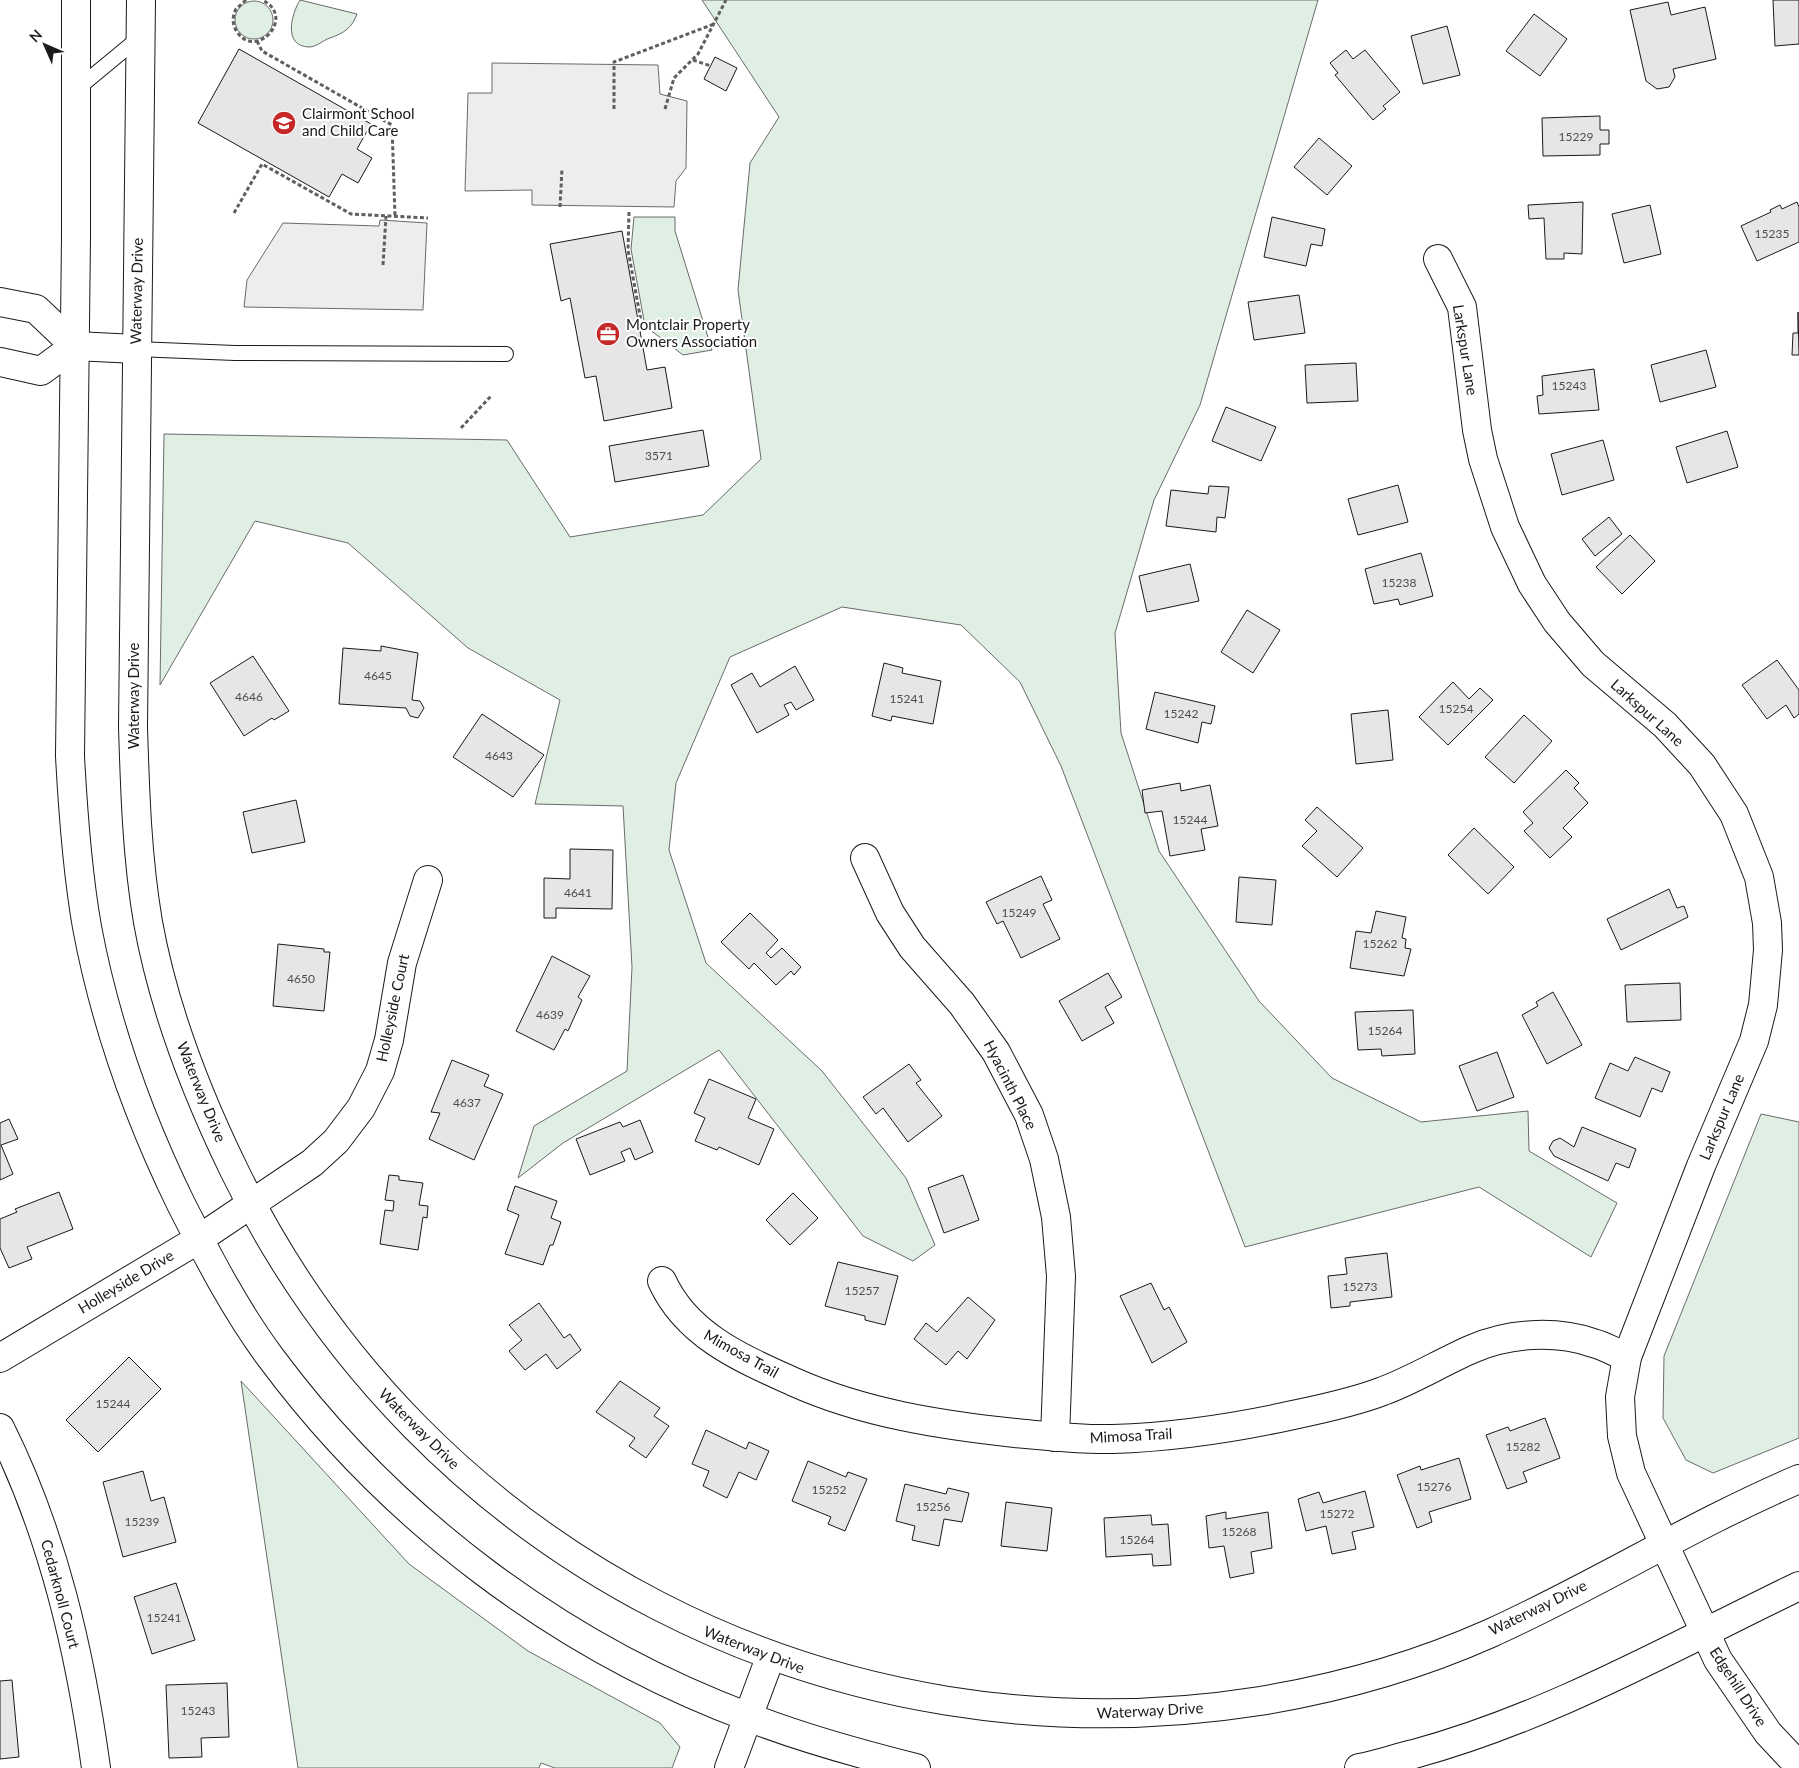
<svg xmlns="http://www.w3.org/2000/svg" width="1799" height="1768" font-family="Lato,sans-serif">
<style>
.green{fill:#e0efe3;stroke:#6a6a6a}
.parking{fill:#ededed;stroke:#6a6a6a}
.building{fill:#e6e6e6;stroke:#1a1a1a}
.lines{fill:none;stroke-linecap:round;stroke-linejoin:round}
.lane-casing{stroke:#1a1a1a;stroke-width:16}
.street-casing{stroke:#1a1a1a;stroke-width:30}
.secondary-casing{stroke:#1a1a1a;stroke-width:30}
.path{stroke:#5f5f5f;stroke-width:3;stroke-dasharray:4 2.5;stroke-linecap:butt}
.lane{stroke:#fff;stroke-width:14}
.street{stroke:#fff;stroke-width:28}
.secondary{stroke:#fff;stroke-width:28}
.labels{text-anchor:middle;stroke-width:4;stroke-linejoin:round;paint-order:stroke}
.number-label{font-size:12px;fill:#4d4d4d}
.poi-label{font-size:15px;fill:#1a1a1a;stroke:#fff;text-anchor:start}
.street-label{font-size:15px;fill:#1a1a1a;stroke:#fff}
</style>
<rect width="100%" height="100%" fill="#fff"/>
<g class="green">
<path d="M 300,0 L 357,14 C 352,28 344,33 330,38 C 323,40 317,47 309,47 C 282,46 292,13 300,0 Z"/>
<path d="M 702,0 L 1318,0 L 1200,405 L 1154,500 L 1115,633 L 1121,733 L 1159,851 L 1259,1001 L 1332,1078 L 1421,1122 L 1528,1111 L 1529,1151 L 1617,1203 L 1591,1257 L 1479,1187 L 1245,1247 L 1061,766 L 1020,682 L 961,625 L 842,607 L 730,657 L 676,783 L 669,850 L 706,963 L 822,1071 L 906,1178 L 935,1245 L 913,1261 L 863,1236 L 719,1050 L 563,1143 L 518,1178 L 534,1126 L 627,1071 L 632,967 L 623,806 L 535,804 L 560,700 L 468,648 L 348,543 L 255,521 L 160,685 L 164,434 L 507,440 L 570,537 L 703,515 L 761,459 L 738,290 L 750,163 L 779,117 Z"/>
<circle cx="254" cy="20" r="19"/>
<path d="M 634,217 L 675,217 L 675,231 L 712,350 L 683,355 L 645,326 L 631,249 Z"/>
<path d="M 1761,1114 L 1799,1122 L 1799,1438 L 1713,1473 L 1686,1460 L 1663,1418 L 1664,1356 Z"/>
<path d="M 241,1381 L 409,1564 L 528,1651 L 660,1723 L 680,1747 L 672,1768 L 555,1768 L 541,1763 L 539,1768 L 298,1768 Z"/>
</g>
<g class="parking">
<path d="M 492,63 L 658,65 L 660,94 L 687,101 L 686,168 L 676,181 L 674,207 L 532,205 L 532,190 L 465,191 L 468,93 L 492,93 Z"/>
<path d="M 380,220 L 427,223 L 423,310 L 244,307 L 247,280 L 283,223 L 379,226 Z"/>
</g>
<g class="building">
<path d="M 1773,0 L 1799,0 L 1799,44 L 1775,46 Z"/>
<path d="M 1668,2 L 1671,15 L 1705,7 L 1716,59 L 1673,69 L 1675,77 L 1669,87 L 1657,89 L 1646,81 L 1630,10 Z"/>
<path d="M 1534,14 L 1567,39 L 1540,76 L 1506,51 Z"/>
<path d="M 1447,26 L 1460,75 L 1423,84 L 1411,36 Z"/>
<path d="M 239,49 L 371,124 L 357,149 L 372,158 L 358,183 L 342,174 L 329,197 L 198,123 Z"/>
<path d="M 1346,50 L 1353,59 L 1365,50 L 1400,92 L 1383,106 L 1386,109 L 1373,120 L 1335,75 L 1338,73 L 1330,63 Z"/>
<path d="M 715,57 L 737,68 L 726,91 L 704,79 Z"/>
<path d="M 1600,116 L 1600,130 L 1609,130 L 1609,144 L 1600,144 L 1600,155 L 1543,156 L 1542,118 Z"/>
<path d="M 1319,138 L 1352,166 L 1327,195 L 1294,167 Z"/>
<path d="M 1583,202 L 1582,254 L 1564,253 L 1564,259 L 1546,259 L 1544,218 L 1529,219 L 1528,205 Z"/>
<path d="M 1797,202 L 1799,207 L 1799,242 L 1757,261 L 1741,226 L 1771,212 L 1770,210 L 1780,205 L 1782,209 Z"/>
<path d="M 1650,205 L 1661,254 L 1624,263 L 1612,214 Z"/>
<path d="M 1272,217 L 1325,229 L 1322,246 L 1311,244 L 1306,266 L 1264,257 Z"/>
<path d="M 622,231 L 647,370 L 665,367 L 672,408 L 604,421 L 596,376 L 585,378 L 570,298 L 561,301 L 550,244 Z"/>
<path d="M 1299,295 L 1305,333 L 1254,340 L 1248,302 Z"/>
<path d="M 1798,312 L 1799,355 L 1792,355 L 1793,333 L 1798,333 Z"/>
<path d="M 1706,350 L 1716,387 L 1660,402 L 1651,365 Z"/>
<path d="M 1356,363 L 1358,401 L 1307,403 L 1305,365 Z"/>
<path d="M 1594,369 L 1599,410 L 1539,414 L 1537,396 L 1543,395 L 1542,376 Z"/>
<path d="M 1226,407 L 1276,427 L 1261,461 L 1212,441 Z"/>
<path d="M 703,430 L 709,466 L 615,482 L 609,446 Z"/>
<path d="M 1727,431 L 1738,467 L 1687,483 L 1676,447 Z"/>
<path d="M 1603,440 L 1614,480 L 1562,495 L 1551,454 Z"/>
<path d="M 1398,485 L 1408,522 L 1358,535 L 1348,499 Z"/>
<path d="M 1209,486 L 1229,487 L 1225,518 L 1217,517 L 1216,532 L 1166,526 L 1171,490 L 1208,494 Z"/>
<path d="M 1609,517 L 1622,534 L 1595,556 L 1582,539 Z"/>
<path d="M 1630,535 L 1655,561 L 1622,594 L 1596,567 Z"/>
<path d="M 1421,553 L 1433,596 L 1400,605 L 1398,599 L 1374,604 L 1365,569 Z"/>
<path d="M 1190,564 L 1199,601 L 1147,612 L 1139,576 Z"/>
<path d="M 1247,610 L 1280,630 L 1253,673 L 1221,652 Z"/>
<path d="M 381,646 L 418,653 L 412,700 L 420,701 L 424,708 L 418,718 L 410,716 L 406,708 L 339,704 L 343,648 L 381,651 Z"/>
<path d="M 253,656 L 289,711 L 274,720 L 272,718 L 244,736 L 210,683 Z"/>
<path d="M 1777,660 L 1799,690 L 1799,714 L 1794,718 L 1786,705 L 1767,719 L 1742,685 Z"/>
<path d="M 884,663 L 903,668 L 902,673 L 941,681 L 933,724 L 892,716 L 891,721 L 872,716 Z"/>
<path d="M 795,666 L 814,700 L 796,710 L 791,702 L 784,705 L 789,715 L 757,733 L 731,685 L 752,673 L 760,687 Z"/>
<path d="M 1453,682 L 1469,699 L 1480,688 L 1493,700 L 1448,745 L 1419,717 Z"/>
<path d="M 1155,692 L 1215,706 L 1211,724 L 1202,722 L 1198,743 L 1146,729 Z"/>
<path d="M 1388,710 L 1393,760 L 1356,764 L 1351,714 Z"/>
<path d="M 482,714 L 544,755 L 513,797 L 453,757 Z"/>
<path d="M 1524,715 L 1552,741 L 1514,783 L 1485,757 Z"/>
<path d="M 1566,770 L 1579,783 L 1574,788 L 1588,803 L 1563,828 L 1572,837 L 1550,858 L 1524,831 L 1533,823 L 1523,812 Z"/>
<path d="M 1180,783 L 1181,791 L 1210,785 L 1218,826 L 1201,829 L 1205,850 L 1170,856 L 1162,811 L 1145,813 L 1142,790 Z"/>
<path d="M 296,800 L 305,842 L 252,853 L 243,812 Z"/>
<path d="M 1317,807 L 1363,848 L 1337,877 L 1302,846 L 1317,831 L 1305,820 Z"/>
<path d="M 1474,828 L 1514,867 L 1488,894 L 1448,855 Z"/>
<path d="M 570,849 L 613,850 L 612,909 L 556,908 L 556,918 L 544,918 L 544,878 L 570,879 Z"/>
<path d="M 1041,876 L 1052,900 L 1043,904 L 1060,939 L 1021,958 L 1003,921 L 997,924 L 986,902 Z"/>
<path d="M 1239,877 L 1276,880 L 1272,925 L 1236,922 Z"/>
<path d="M 1669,889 L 1677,908 L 1684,906 L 1688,917 L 1621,950 L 1607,919 Z"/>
<path d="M 1376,911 L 1406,917 L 1402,938 L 1406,939 L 1405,948 L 1411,949 L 1404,976 L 1350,968 L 1356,931 L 1371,933 Z"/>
<path d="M 750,913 L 778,940 L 766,953 L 771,958 L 782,948 L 801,967 L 794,975 L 791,971 L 776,985 L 754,963 L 749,969 L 721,942 Z"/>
<path d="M 278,944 L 324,949 L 324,952 L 330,952 L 324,1011 L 273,1006 Z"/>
<path d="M 552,956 L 590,976 L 578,997 L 582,1000 L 568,1031 L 565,1029 L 554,1050 L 516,1031 Z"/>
<path d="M 1108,973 L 1122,997 L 1105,1007 L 1114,1023 L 1082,1041 L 1059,1001 Z"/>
<path d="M 1680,983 L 1681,1020 L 1627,1022 L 1625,985 Z"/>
<path d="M 1553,992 L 1582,1045 L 1547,1064 L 1522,1015 L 1538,1006 L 1536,1002 Z"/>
<path d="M 1413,1010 L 1415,1054 L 1382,1056 L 1381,1049 L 1358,1050 L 1355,1012 Z"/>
<path d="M 1497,1052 L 1514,1097 L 1477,1111 L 1459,1066 Z"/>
<path d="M 1635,1057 L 1670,1072 L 1662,1092 L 1652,1088 L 1640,1117 L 1595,1098 L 1610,1063 L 1628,1071 Z"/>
<path d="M 452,1060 L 489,1075 L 484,1086 L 503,1094 L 474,1160 L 429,1139 L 440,1113 L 431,1112 Z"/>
<path d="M 909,1064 L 921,1080 L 916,1083 L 942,1116 L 908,1142 L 883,1108 L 876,1114 L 863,1097 Z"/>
<path d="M 709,1079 L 756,1099 L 748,1118 L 774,1129 L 759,1165 L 719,1147 L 717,1150 L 695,1141 L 705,1118 L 694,1113 Z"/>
<path d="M 9,1119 L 18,1139 L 1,1145 L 13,1174 L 0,1180 L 0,1123 Z"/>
<path d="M 640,1120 L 653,1152 L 635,1160 L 630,1148 L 621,1152 L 625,1161 L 590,1175 L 576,1139 L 620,1122 L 623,1127 Z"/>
<path d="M 1582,1127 L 1636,1149 L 1629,1168 L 1616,1163 L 1608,1181 L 1554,1156 L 1549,1148 L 1553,1141 L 1560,1138 L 1574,1147 Z"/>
<path d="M 389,1175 L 399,1176 L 399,1180 L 423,1183 L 419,1205 L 428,1206 L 427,1218 L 423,1217 L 418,1250 L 380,1244 L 385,1210 L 393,1211 L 394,1201 L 385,1200 Z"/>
<path d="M 963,1175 L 979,1220 L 944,1233 L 928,1188 Z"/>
<path d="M 515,1186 L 557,1201 L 551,1218 L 561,1222 L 553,1245 L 550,1245 L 543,1265 L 505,1254 L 519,1215 L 507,1210 Z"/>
<path d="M 59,1192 L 73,1229 L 27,1247 L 32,1259 L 9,1268 L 0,1248 L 0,1219 L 17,1212 L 15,1209 Z"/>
<path d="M 793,1193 L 818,1218 L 790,1245 L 766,1220 Z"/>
<path d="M 1387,1253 L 1392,1297 L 1350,1302 L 1350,1306 L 1331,1308 L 1328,1276 L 1347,1274 L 1345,1258 Z"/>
<path d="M 838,1262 L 898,1276 L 885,1325 L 865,1320 L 865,1316 L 825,1306 Z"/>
<path d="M 1151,1283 L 1164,1310 L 1169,1307 L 1187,1342 L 1152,1363 L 1120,1296 Z"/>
<path d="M 968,1297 L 995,1320 L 967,1359 L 958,1351 L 946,1365 L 914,1339 L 926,1323 L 937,1332 Z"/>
<path d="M 539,1303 L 564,1338 L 570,1334 L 581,1350 L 557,1369 L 546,1354 L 525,1370 L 509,1351 L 522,1340 L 509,1325 Z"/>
<path d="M 129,1357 L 161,1389 L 98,1452 L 66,1420 Z"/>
<path d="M 620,1381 L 660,1408 L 654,1416 L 669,1426 L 646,1458 L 629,1446 L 635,1438 L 596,1412 Z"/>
<path d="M 1545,1418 L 1560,1458 L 1523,1472 L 1527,1482 L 1507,1489 L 1486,1435 L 1508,1427 L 1510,1431 Z"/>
<path d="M 706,1430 L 746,1449 L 749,1442 L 769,1451 L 756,1480 L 739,1472 L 727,1498 L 703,1486 L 709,1471 L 692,1464 Z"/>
<path d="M 1459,1458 L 1471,1499 L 1429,1512 L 1432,1522 L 1417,1528 L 1397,1475 L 1420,1466 L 1421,1470 Z"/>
<path d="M 808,1461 L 846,1477 L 848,1472 L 867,1479 L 845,1531 L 828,1524 L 831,1517 L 792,1501 Z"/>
<path d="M 143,1471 L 151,1501 L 164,1497 L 176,1542 L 123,1557 L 103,1482 Z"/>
<path d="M 905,1484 L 946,1494 L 948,1488 L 969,1493 L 962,1522 L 944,1519 L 939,1546 L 912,1540 L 915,1526 L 896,1521 Z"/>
<path d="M 1365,1491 L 1374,1527 L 1352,1532 L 1356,1549 L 1332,1554 L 1326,1526 L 1306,1531 L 1298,1499 L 1319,1492 L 1323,1503 Z"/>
<path d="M 1006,1502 L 1052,1508 L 1047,1551 L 1001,1546 Z"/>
<path d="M 1226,1512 L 1226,1519 L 1268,1512 L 1272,1548 L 1251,1552 L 1254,1573 L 1230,1578 L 1224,1546 L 1209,1548 L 1206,1516 Z"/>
<path d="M 1151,1515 L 1152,1525 L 1168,1524 L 1171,1565 L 1153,1566 L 1152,1554 L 1106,1557 L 1104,1518 Z"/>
<path d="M 176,1583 L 195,1640 L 152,1654 L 134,1597 Z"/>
<path d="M 12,1680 L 19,1757 L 0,1759 L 0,1681 Z"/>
<path d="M 227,1683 L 229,1737 L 201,1738 L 202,1757 L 169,1758 L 166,1685 Z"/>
</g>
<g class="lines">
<g class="lane-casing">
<g id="lane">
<path d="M 77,89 L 140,37"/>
<path d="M 136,349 L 235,353 L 506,354"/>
</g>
</g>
<g class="street-casing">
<g id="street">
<path d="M 1438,259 L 1462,307 L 1477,430 L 1483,459 L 1505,527 L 1532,584 L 1557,622 L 1593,664 L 1665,725 L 1702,765 L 1734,814 L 1759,877 L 1767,923 L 1768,950 L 1763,1005 L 1754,1041 L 1701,1166 L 1627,1357 L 1620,1397 L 1622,1436 L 1631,1473 L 1718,1660 L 1768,1733 L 1799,1766"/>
<path d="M 0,302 L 36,309 L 75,346"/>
<path d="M 0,362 L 41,371 L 75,346 L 136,349"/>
<path d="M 865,858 L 890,913 L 912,947 L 962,1004 L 996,1052 L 1029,1115 L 1044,1159 L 1056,1217 L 1061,1276 L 1055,1437"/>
<path d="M 662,1281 C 687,1336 743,1359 794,1382 C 863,1413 940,1425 1015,1433 C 1048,1436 1081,1440 1113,1439 C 1173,1437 1234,1428 1293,1415 C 1322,1409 1355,1402 1383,1391 C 1413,1380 1442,1362 1472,1349 C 1509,1333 1555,1330 1593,1343 C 1605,1346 1616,1353 1627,1357"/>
<path d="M 0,1358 L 199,1239 L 312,1163 L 336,1141 L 361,1108 L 380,1071 L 389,1040 L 402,963 L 428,880"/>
<path d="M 0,1428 C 53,1534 80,1651 96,1768"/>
<path d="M 729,1768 L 770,1658"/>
</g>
</g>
<g class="secondary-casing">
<g id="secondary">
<path d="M 76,0 L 76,237 L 70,756 C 73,813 77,870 87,927 C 105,1023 138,1116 181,1204 C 208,1257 236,1311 271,1358 C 392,1521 562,1648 751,1718 C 805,1739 860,1754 916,1768"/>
<path d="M 141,0 L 133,727 C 135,792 137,858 148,922 C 163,1006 197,1094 234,1170 C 422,1557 835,1768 1260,1701 C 1339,1688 1417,1666 1491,1633 C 1595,1586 1693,1524 1799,1479"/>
<path d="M 1359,1768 C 1377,1765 1396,1758 1414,1754 C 1550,1717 1672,1647 1799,1586"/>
</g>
</g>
<g class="path">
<path d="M 246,0 L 236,9 C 232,17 232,24 237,32 C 257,61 297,16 262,0"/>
<path d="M 257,41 L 262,51 L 392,125 L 395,216"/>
<path d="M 693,60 L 711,66"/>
<path d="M 614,109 L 614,62 L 714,24"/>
<path d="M 665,109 L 674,78 L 698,54 L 726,0"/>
<path d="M 560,207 L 562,169"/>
<path d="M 629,212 L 628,250 L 641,321"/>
<path d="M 234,213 L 262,164 L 351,214 L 428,218"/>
<path d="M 383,265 L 386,216"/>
<path d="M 461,428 L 492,395"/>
</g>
<use href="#lane" class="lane"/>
<use href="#street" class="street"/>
<use href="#secondary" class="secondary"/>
</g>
<defs>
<g id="school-disc" transform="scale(1.25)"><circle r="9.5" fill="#c62828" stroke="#fff"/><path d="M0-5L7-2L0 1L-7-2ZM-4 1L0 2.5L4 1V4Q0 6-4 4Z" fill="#fff"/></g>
<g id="office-disc" transform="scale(1.25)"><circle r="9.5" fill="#c62828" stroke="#fff"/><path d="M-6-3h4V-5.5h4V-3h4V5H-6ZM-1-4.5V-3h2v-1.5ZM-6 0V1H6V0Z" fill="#fff"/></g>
</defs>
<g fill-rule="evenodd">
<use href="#school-disc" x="284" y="123"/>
<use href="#office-disc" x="608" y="334"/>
</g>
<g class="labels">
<g class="number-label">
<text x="1576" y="141">15229</text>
<text x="1772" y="238">15235</text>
<text x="1569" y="390">15243</text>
<text x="659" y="460">3571</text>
<text x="1399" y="587">15238</text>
<text x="378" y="680">4645</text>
<text x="249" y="701">4646</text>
<text x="907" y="703">15241</text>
<text x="1456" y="713">15254</text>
<text x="1181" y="718">15242</text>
<text x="499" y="760">4643</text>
<text x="1190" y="824">15244</text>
<text x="578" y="897">4641</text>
<text x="1019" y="917">15249</text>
<text x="1380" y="948">15262</text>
<text x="301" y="983">4650</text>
<text x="550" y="1019">4639</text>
<text x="1385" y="1035">15264</text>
<text x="467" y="1107">4637</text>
<text x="1360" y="1291">15273</text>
<text x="862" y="1295">15257</text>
<text x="113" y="1408">15244</text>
<text x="1523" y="1451">15282</text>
<text x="1434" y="1491">15276</text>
<text x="829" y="1494">15252</text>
<text x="933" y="1511">15256</text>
<text x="1337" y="1518">15272</text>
<text x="142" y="1526">15239</text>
<text x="1239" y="1536">15268</text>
<text x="1137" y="1544">15264</text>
<text x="164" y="1622">15241</text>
<text x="198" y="1715">15243</text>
</g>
<g class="poi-label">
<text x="302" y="119">Clairmont School<tspan x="302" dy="17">and Child Care</tspan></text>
<text x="626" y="330">Montclair Property<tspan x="626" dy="17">Owners Association</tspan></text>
</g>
<g class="street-label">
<text transform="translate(137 291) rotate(-89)" y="5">Waterway Drive</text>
<text transform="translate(1465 350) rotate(81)" y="5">Larkspur Lane</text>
<text transform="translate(134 696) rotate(-90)" y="5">Waterway Drive</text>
<text transform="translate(1647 713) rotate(42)" y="5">Larkspur Lane</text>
<text transform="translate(393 1008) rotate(-78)" y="5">Holleyside Court</text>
<text transform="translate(1010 1085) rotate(63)" y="5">Hyacinth Place</text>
<text transform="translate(201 1092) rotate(68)" y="5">Waterway Drive</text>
<text transform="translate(1722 1117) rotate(-67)" y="5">Larkspur Lane</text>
<text transform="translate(126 1282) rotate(-31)" y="5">Holleyside Drive</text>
<text transform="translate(741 1354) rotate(29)" y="5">Mimosa Trail</text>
<text transform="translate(419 1429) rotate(45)" y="5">Waterway Drive</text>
<text transform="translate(1131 1436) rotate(-3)" y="5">Mimosa Trail</text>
<text transform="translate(60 1594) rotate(75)" y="5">Cedarknoll Court</text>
<text transform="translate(1538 1608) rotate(-26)" y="5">Waterway Drive</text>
<text transform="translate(754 1650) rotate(21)" y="5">Waterway Drive</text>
<text transform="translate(1738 1687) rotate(57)" y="5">Edgehill Drive</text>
<text transform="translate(1150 1711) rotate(-3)" y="5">Waterway Drive</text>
</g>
</g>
<g transform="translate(45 45) rotate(315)" stroke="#ffffff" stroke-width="4" paint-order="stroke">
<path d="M0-4L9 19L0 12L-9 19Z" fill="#1a1a1a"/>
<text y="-8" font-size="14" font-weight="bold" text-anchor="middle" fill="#1a1a1a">N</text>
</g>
</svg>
